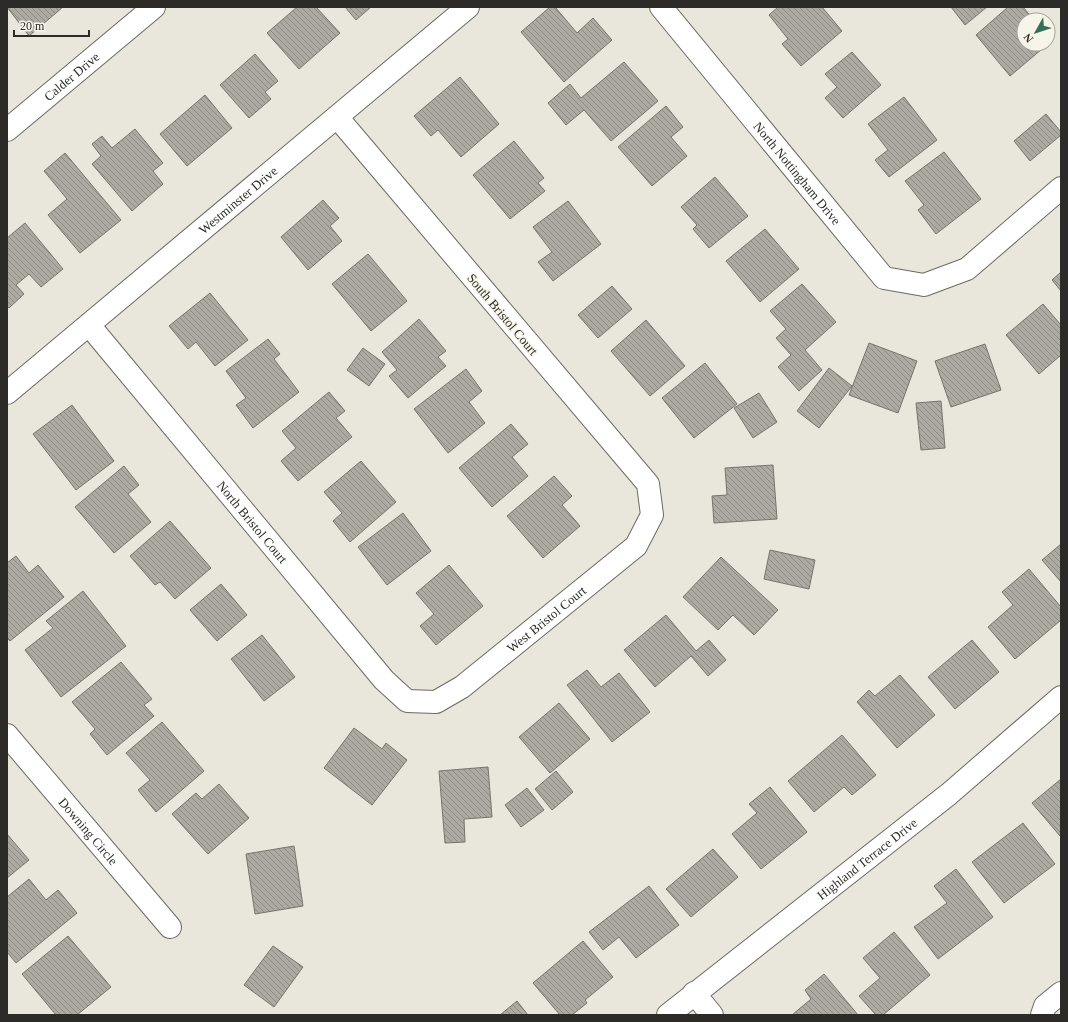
<svg xmlns="http://www.w3.org/2000/svg" width="1068" height="1022" font-family="Georgia,serif">
<style>
.building{fill:url(#building-back-hatch);stroke:#77756b}
.lines{fill:none;stroke-linecap:round;stroke-linejoin:round}
.minor-casing{stroke:#6c6a61;stroke-width:24}
.minor{stroke:#fff;stroke-width:22}
.labels{text-anchor:middle;stroke-width:3;stroke-linejoin:round;paint-order:stroke}
.street-label{font-size:13px;fill:#2c2b27;stroke:#f7f4ea}
</style>
<defs>
<pattern id="building-back-hatch" width="6" height="6" patternUnits="userSpaceOnUse"><rect width="6" height="6" fill="#adaba1"/><path d="M-1 5l2 2M0 0l6 6M5-1l2 2" fill="none" stroke="#8d8b83"/></pattern>
</defs>
<rect width="100%" height="100%" fill="#e9e7dc"/>
<g class="building">
<path d="M 7,7 L 63,7 L 29,36 Z"/>
<path d="M 297,7 L 316,7 L 340,33 L 299,69 L 267,33 Z"/>
<path d="M 345,7 L 371,7 L 356,20 Z"/>
<path d="M 550,7 L 555,7 L 577,33 L 593,18 L 612,40 L 564,82 L 521,32 Z"/>
<path d="M 778,7 L 822,7 L 842,31 L 801,66 L 782,44 L 788,39 L 769,15 Z"/>
<path d="M 951,7 L 987,7 L 965,25 Z"/>
<path d="M 1008,7 L 1023,7 L 1034,20 L 1024,20 L 1024,44 L 1048,44 L 1010,76 L 976,35 Z"/>
<path d="M 852,52 L 881,85 L 843,118 L 825,98 L 837,87 L 825,74 Z"/>
<path d="M 255,54 L 278,81 L 265,92 L 271,99 L 249,118 L 220,85 Z"/>
<path d="M 624,62 L 658,101 L 611,141 L 584,110 L 566,125 L 548,103 L 570,84 L 581,98 Z"/>
<path d="M 460,77 L 499,124 L 461,157 L 438,130 L 431,136 L 414,116 Z"/>
<path d="M 205,95 L 232,128 L 187,166 L 160,134 Z"/>
<path d="M 904,97 L 937,140 L 889,177 L 875,160 L 888,150 L 868,124 Z"/>
<path d="M 666,106 L 683,127 L 671,137 L 687,156 L 652,186 L 618,147 Z"/>
<path d="M 1046,114 L 1061,132 L 1061,135 L 1030,161 L 1014,141 Z"/>
<path d="M 135,129 L 163,163 L 153,171 L 163,184 L 132,211 L 92,164 L 101,156 L 92,144 L 102,136 L 112,148 Z"/>
<path d="M 514,141 L 544,178 L 538,183 L 545,191 L 510,219 L 473,175 Z"/>
<path d="M 944,152 L 981,199 L 936,234 L 918,210 L 924,205 L 905,181 Z"/>
<path d="M 65,153 L 121,220 L 80,253 L 48,215 L 67,199 L 44,171 Z"/>
<path d="M 715,177 L 748,216 L 709,248 L 693,229 L 697,225 L 681,207 Z"/>
<path d="M 323,200 L 339,218 L 330,226 L 342,241 L 308,270 L 281,237 Z"/>
<path d="M 568,201 L 601,244 L 553,281 L 538,262 L 552,252 L 533,227 Z"/>
<path d="M 25,223 L 63,269 L 41,287 L 29,274 L 16,285 L 24,294 L 9,308 L 7,306 L 7,238 Z"/>
<path d="M 765,229 L 799,269 L 760,302 L 726,261 Z"/>
<path d="M 368,254 L 407,301 L 371,331 L 332,284 Z"/>
<path d="M 1061,272 L 1061,291 L 1052,280 Z"/>
<path d="M 802,284 L 836,322 L 805,350 L 822,370 L 799,391 L 778,367 L 791,355 L 776,338 L 786,329 L 770,311 Z"/>
<path d="M 612,286 L 632,309 L 598,338 L 578,315 Z"/>
<path d="M 210,293 L 248,340 L 215,366 L 196,342 L 188,349 L 169,326 Z"/>
<path d="M 1043,304 L 1061,325 L 1061,355 L 1039,374 L 1006,335 Z"/>
<path d="M 419,319 L 446,351 L 438,357 L 446,366 L 408,398 L 389,376 L 397,370 L 382,352 Z"/>
<path d="M 646,320 L 685,366 L 650,396 L 611,351 Z"/>
<path d="M 268,339 L 280,354 L 274,359 L 299,392 L 253,428 L 236,405 L 246,398 L 226,371 Z"/>
<path d="M 869,343 L 917,361 L 898,413 L 849,395 Z"/>
<path d="M 985,344 L 1001,390 L 951,407 L 935,361 Z"/>
<path d="M 363,348 L 385,364 L 369,386 L 347,370 Z"/>
<path d="M 705,363 L 737,404 L 694,438 L 662,398 Z"/>
<path d="M 829,368 L 852,386 L 819,428 L 797,411 Z"/>
<path d="M 466,369 L 482,391 L 469,402 L 485,423 L 448,453 L 414,409 Z"/>
<path d="M 329,392 L 345,411 L 336,418 L 352,437 L 298,481 L 281,461 L 296,448 L 282,431 Z"/>
<path d="M 759,393 L 777,422 L 753,438 L 734,408 Z"/>
<path d="M 941,401 L 945,448 L 921,450 L 916,403 Z"/>
<path d="M 72,405 L 114,461 L 76,490 L 33,434 Z"/>
<path d="M 511,424 L 528,444 L 512,457 L 528,476 L 492,507 L 459,468 Z"/>
<path d="M 361,461 L 396,502 L 350,542 L 333,521 L 342,513 L 324,492 Z"/>
<path d="M 773,465 L 777,519 L 714,523 L 712,496 L 727,495 L 725,468 Z"/>
<path d="M 124,466 L 139,485 L 128,494 L 151,522 L 114,553 L 75,507 Z"/>
<path d="M 554,476 L 572,496 L 562,505 L 580,526 L 543,558 L 507,516 Z"/>
<path d="M 403,513 L 431,551 L 387,585 L 358,547 Z"/>
<path d="M 170,521 L 211,568 L 175,599 L 160,582 L 155,585 L 130,556 Z"/>
<path d="M 1061,544 L 1061,582 L 1042,560 Z"/>
<path d="M 770,550 L 815,560 L 809,589 L 764,579 Z"/>
<path d="M 16,556 L 29,573 L 38,565 L 64,597 L 10,641 L 7,638 L 7,563 Z"/>
<path d="M 721,557 L 778,610 L 754,635 L 733,615 L 718,630 L 683,597 Z"/>
<path d="M 449,565 L 483,606 L 436,645 L 420,626 L 434,614 L 416,593 Z"/>
<path d="M 1029,569 L 1061,607 L 1061,620 L 1015,659 L 988,627 L 1013,605 L 1002,592 Z"/>
<path d="M 221,584 L 247,615 L 217,641 L 190,610 Z"/>
<path d="M 83,591 L 126,646 L 61,697 L 25,650 L 53,628 L 46,621 Z"/>
<path d="M 666,615 L 696,651 L 709,640 L 726,660 L 708,676 L 691,656 L 655,687 L 624,650 Z"/>
<path d="M 262,635 L 295,677 L 264,701 L 231,659 Z"/>
<path d="M 972,640 L 999,672 L 955,709 L 928,677 Z"/>
<path d="M 121,662 L 152,699 L 144,705 L 154,716 L 107,755 L 90,734 L 95,729 L 72,702 Z"/>
<path d="M 587,670 L 601,687 L 619,673 L 650,712 L 612,742 L 567,685 Z"/>
<path d="M 900,675 L 935,715 L 897,748 L 857,702 L 869,690 L 875,696 Z"/>
<path d="M 559,703 L 590,739 L 550,773 L 519,737 Z"/>
<path d="M 162,722 L 204,771 L 156,812 L 138,790 L 150,780 L 126,753 Z"/>
<path d="M 354,728 L 382,749 L 386,743 L 407,760 L 372,805 L 324,768 Z"/>
<path d="M 842,735 L 876,775 L 852,795 L 844,787 L 814,812 L 788,781 Z"/>
<path d="M 488,767 L 492,817 L 464,819 L 465,842 L 445,843 L 439,771 Z"/>
<path d="M 556,771 L 573,792 L 552,810 L 535,789 Z"/>
<path d="M 1061,779 L 1061,835 L 1060,836 L 1032,803 Z"/>
<path d="M 219,784 L 249,818 L 208,854 L 172,814 L 196,793 L 202,799 Z"/>
<path d="M 770,787 L 807,832 L 761,869 L 732,834 L 757,813 L 749,804 Z"/>
<path d="M 527,788 L 544,810 L 521,827 L 505,805 Z"/>
<path d="M 1023,823 L 1055,864 L 1004,903 L 972,862 Z"/>
<path d="M 7,834 L 29,860 L 7,878 Z"/>
<path d="M 294,846 L 303,906 L 255,914 L 246,854 Z"/>
<path d="M 713,849 L 738,877 L 691,917 L 666,889 Z"/>
<path d="M 956,869 L 993,917 L 938,959 L 914,927 L 947,903 L 934,886 Z"/>
<path d="M 29,879 L 46,900 L 58,890 L 77,913 L 16,963 L 7,952 L 7,897 Z"/>
<path d="M 649,886 L 679,925 L 636,958 L 619,937 L 603,950 L 589,932 Z"/>
<path d="M 894,932 L 930,975 L 883,1015 L 876,1015 L 859,996 L 880,978 L 863,958 Z"/>
<path d="M 68,936 L 111,987 L 77,1015 L 56,1015 L 22,974 Z"/>
<path d="M 583,941 L 613,977 L 585,1000 L 587,1003 L 572,1015 L 560,1015 L 533,983 Z"/>
<path d="M 273,946 L 303,967 L 274,1007 L 244,985 Z"/>
<path d="M 824,974 L 858,1015 L 792,1015 L 811,999 L 805,990 Z"/>
<path d="M 517,1001 L 528,1015 L 500,1015 Z"/>
</g>
<g class="lines">
<g class="minor-casing">
<g id="minor">
<path id="s1" d="M 661,7 L 884,278 L 924,285 L 967,269 L 1061,188"/>
<path id="s2" d="M 7,130 L 154,7"/>
<path id="s3" d="M 89,325 L 384,680 L 407,701 L 436,702 L 462,687 L 636,546 L 652,515 L 648,484 L 337,117"/>
<path id="s4" d="M 7,393 L 468,7"/>
<path id="s5" d="M 7,735 L 170,927"/>
<path d="M 694,993 L 712,1015"/>
<path id="s6" d="M 668,1015 L 949,794 L 1061,697"/>
<path d="M 1042,1015 L 1045,1006 L 1061,993"/>
</g>
</g>
<use href="#minor" class="minor"/>
</g>
<g class="labels">
<g class="street-label">
<text dy="5" stroke="none"><textPath href="#s2" startOffset="84">Calder Drive</textPath></text>
<text dy="5" stroke="none"><textPath href="#s1" startOffset="215">North Nottingham Drive</textPath></text>
<text dy="5" stroke="none"><textPath href="#s4" startOffset="301">Westminster Drive</textPath></text>
<text transform="translate(503 314) rotate(50)" y="5">South Bristol Court</text>
<text dy="5" stroke="none"><textPath href="#s3" startOffset="256">North Bristol Court</textPath></text>
<text dy="5" stroke="none"><textPath href="#s3" startOffset="660">West Bristol Court</textPath></text>
<text dy="5" stroke="none"><textPath href="#s5" startOffset="126">Downing Circle</textPath></text>
<text dy="5" stroke="none"><textPath href="#s6" startOffset="253">Highland Terrace Drive</textPath></text>
</g>
</g>
<rect width="1068" height="1022" fill="none" stroke="#2c2b27" stroke-width="16"/>
<g transform="translate(1036 32) rotate(231)"><circle r="19" fill="#f7f4ea" stroke="#a6a49c"/>
<path d="M0-3L7 15L0 10L-7 15Z" fill="#367059"/>
<text y="-6" font-size="11" font-weight="bold" text-anchor="middle" fill="#2c2b27">N</text>
</g>
<path d="M14 30v6h75v-6" fill="none" stroke="#2c2b27" stroke-width="2"/>
<text x="20" y="30" font-size="12" fill="#2c2b27" stroke="#f7f4ea" stroke-width="3" paint-order="stroke">20 m</text>
</svg>
